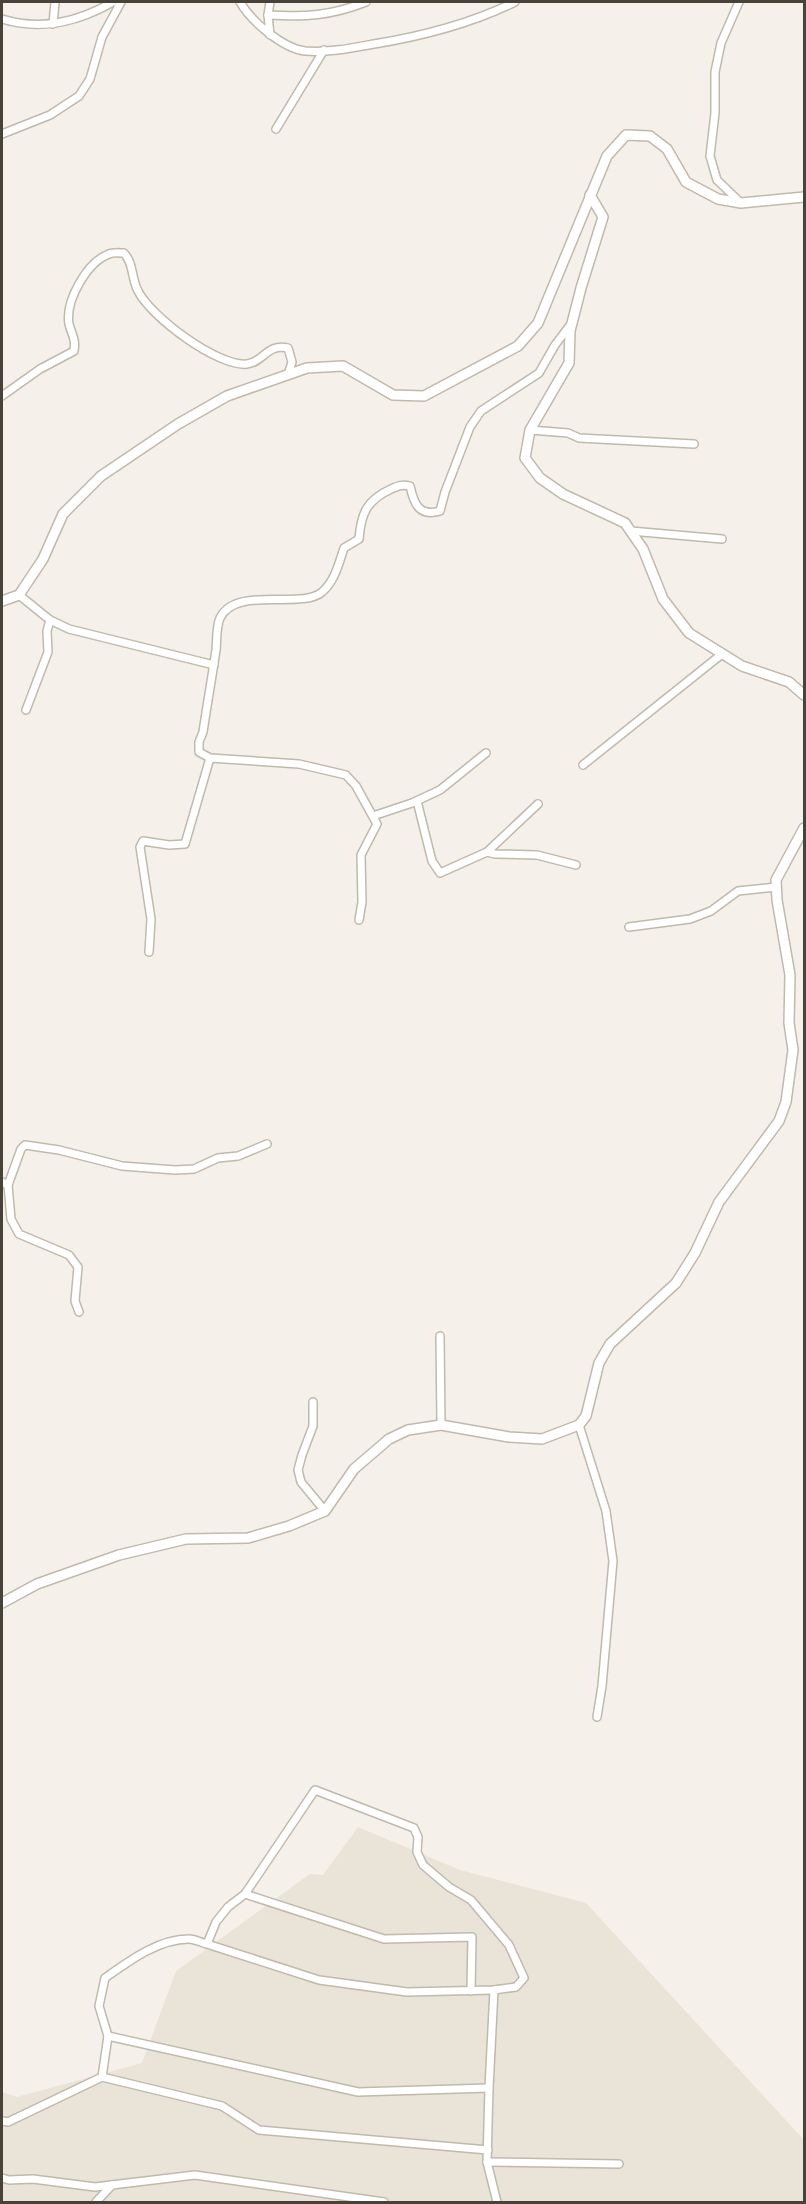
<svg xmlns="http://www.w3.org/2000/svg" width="806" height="2204" font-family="Ubuntu,sans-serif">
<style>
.residential{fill:#e9e3d8}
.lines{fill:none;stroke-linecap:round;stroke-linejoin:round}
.minor-casing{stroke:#c1b9ac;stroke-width:10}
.tertiary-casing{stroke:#c1b9ac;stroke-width:12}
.minor{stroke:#fff;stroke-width:7}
.tertiary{stroke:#fff;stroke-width:9}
</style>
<rect width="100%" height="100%" fill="#f5f1ea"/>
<path class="residential" d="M 358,1827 L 460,1870 L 586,1903 L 804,2140 L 804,2202 L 2,2202 L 2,2092 L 17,2097 L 142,2063 L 176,1971 L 310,1874 L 323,1875 Z"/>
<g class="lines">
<g class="minor-casing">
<g id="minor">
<path d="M 240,2 C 251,21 282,48 305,51 C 327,53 352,48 374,44 C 423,36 470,24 515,2"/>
<path d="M 270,2 L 268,15 L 270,35"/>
<path d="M 739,2 L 721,43 L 715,72 L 715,113 L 710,156 L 717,180 L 741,203"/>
<path d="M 268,15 C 306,17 330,16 366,2"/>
<path d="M 2,19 C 42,31 78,22 113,2"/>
<path d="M 53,24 L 55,2"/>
<path d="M 276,129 L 324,50"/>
<path d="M 2,134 L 50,115 L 79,96 L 90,79 L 102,37 L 121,2"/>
<path d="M 2,396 L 40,369 L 74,351 C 76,338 72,336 69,324 C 65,301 87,262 109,254 C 113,252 120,253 124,253 C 134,264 131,278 138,291 C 151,317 218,367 247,364 C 264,362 267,343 288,348 L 292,362 L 288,375"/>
<path d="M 530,430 L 568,433 L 579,438 L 694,444"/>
<path d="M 631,531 L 722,539"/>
<path d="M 19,595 L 50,620 L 69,629 L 214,665"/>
<path d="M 26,710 L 48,652 L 47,631 L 50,620"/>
<path d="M 583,765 L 722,654"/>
<path d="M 417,801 L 432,861 L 440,873 L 487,852 L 538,804"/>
<path d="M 373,816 L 412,803 L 440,790 L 486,753"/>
<path d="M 487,852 L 495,854 L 537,855 L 576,865"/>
<path d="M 359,920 L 362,902 L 361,855 L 377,824 L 356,786 L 346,775 L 299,764 L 210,758 L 199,752 L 199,742 L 203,732 C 207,705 212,677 216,650 C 217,641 216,627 220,618 C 236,585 302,610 322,592 C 335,581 339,563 344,548 L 359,539 C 361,513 367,500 391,489 C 398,486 402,484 410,486 C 414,504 419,517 440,511 L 445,492 L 470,427 L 481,411 L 539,373 L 555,345 L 571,324"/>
<path d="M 629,927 L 690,919 L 711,911 L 738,891 L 776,887"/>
<path d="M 149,952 L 151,919 L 140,847 L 143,841 L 169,845 L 185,844 L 210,758"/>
<path d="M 2,1182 L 8,1185 L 21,1149 L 25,1145 L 59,1150 L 122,1166 L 175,1170 L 194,1169 L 218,1158 L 238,1156 L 267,1144"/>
<path d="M 8,1185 L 11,1219 L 19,1234 L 69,1255 L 78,1267 L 75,1301 L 79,1312"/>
<path d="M 440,1336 L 441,1425"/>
<path d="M 313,1402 L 313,1426 L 302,1455 L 298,1470 L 301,1482 L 325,1511"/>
<path d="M 579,1425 L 606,1511 L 613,1561 L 602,1686 L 597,1717"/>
<path d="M 245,1894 L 384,1939 L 472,1937 L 471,1991"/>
<path d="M 494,1990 L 489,2088 L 487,2162 L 497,2202"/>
<path d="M 108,2036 L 358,2092 L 489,2088"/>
<path d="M 102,2077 L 108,2036 L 99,2006 L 105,1978 C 129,1961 158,1939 189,1939 C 195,1939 202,1943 207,1944 L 216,1922 L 228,1907 L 245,1894 L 315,1790 L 414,1828 L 418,1837 L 417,1852 L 423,1865 L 449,1887 L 471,1900 L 509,1945 L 524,1978 L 516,1987 L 494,1990 L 407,1992 L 319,1980 L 207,1944"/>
<path d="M 2,2121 L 8,2122 L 102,2077 L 222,2106 L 259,2130 L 488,2150"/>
<path d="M 487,2162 L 619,2164"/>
<path d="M 2,2178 L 9,2180 L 33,2179 L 95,2187 L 195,2175 L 384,2202"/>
<path d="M 96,2202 L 112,2185"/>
</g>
</g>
<g class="tertiary-casing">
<g id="tertiary">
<path d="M 590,195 L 603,217 L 581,288 L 570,331 L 569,363 L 530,430 L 525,458 L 540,478 L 563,494 L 625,523 L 643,549 L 663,599 L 689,633 L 742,666 L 789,682 L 804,695"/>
<path d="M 2,601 L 19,595 L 43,559 L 63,514 L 101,476 L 178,424 L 227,396 L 307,368 L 343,366 L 393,395 L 424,396 L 518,346 L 538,323 L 607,156 L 626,135 L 650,136 L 667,149 L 686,182 L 718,199 L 741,203 L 804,197"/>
<path d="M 2,1603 L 37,1584 L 119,1555 L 186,1539 L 248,1538 L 289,1526 L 325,1511 L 354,1469 L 389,1439 L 408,1430 L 441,1425 L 509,1437 L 542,1439 L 579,1425 L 586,1416 L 599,1363 L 610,1344 L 676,1283 L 695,1253 L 719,1202 L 779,1121 L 786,1102 L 793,1050 L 789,1023 L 790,975 L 777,900 L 776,880 L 804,828"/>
</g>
</g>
<use href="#minor" class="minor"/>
<use href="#tertiary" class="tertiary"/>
</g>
<rect width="806" height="2204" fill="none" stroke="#494238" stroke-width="6"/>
</svg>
